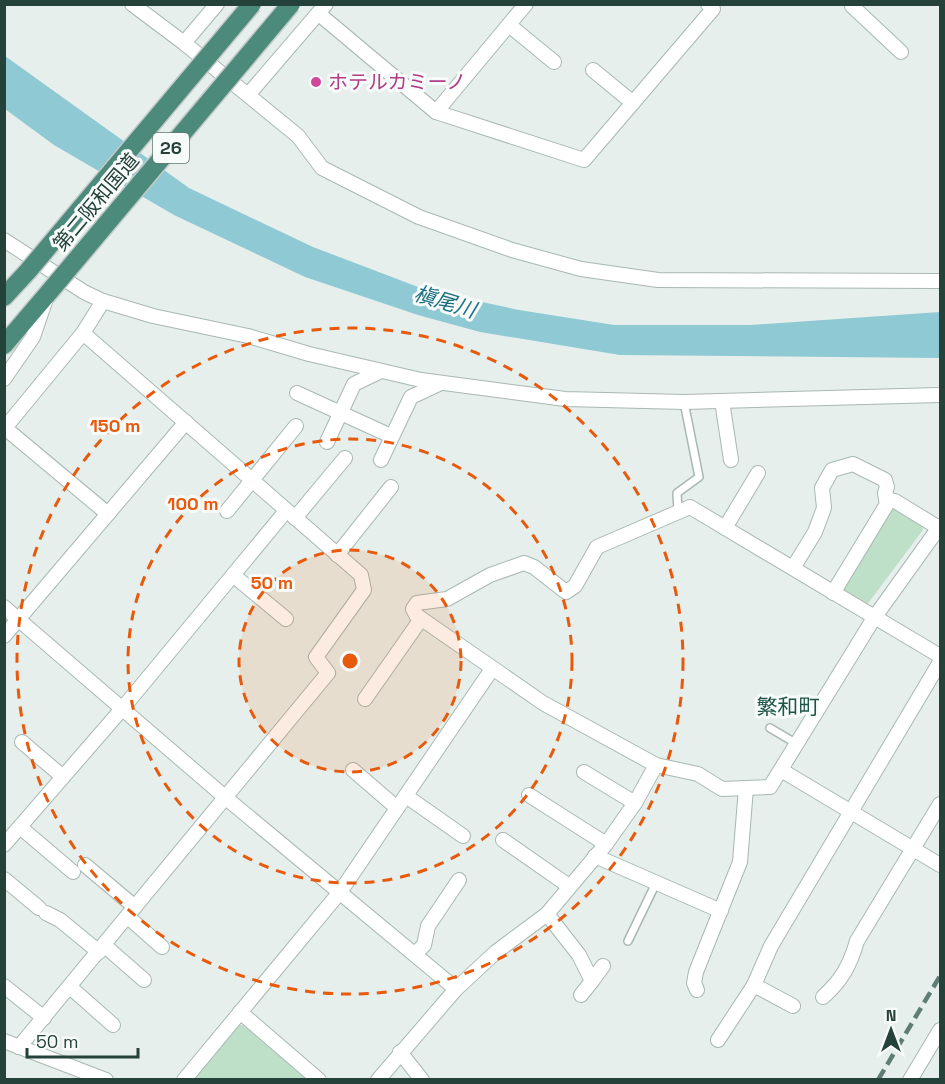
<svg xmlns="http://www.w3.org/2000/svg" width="945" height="1084" font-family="'Space Grotesk','Noto Sans JP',sans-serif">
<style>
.green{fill:#bfe0c8}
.water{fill:#8ec9d4}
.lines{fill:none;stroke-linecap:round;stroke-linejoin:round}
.service-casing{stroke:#a8b8b2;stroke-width:10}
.minor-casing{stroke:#a8b8b2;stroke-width:16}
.trunk-casing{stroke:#c2cac8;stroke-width:21}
.service{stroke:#fff;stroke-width:7}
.minor{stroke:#fff;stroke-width:14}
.trunk{stroke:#4c8a7c;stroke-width:18}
.rail{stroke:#5f7d75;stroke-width:4.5;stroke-dasharray:12 6;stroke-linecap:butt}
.trunk-bridge-casing{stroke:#c2cac8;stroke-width:21;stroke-linecap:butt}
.trunk-bridge{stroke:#4c8a7c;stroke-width:18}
.ring{fill:none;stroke:#e8590c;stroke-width:3;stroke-dasharray:10 8}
.hotel-dot{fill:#d1479c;stroke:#f7fbf9;stroke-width:2}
.labels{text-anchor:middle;stroke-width:6;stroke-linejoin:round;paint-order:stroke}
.shield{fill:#f7fbf9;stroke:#637a73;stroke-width:1.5}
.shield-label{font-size:18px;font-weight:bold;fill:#24423a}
.hotel-label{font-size:20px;fill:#b23c85;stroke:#f7fbf9;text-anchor:start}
.street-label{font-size:20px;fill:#24423a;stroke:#f7fbf9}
.water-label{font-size:21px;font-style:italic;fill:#1c6f80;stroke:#f7fbf9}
.neighbourhood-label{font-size:21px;fill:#1f5548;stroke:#f7fbf9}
.centre{fill:#e8590c;stroke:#f7fbf9;stroke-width:3}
.ring-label{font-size:18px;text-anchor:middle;font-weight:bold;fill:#e8590c;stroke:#f7fbf9;stroke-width:6;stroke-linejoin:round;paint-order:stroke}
</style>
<rect width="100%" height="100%" fill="#e6efeb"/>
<g class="green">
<path d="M 896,507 L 922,524 L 923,530 L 866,606 L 844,593 L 843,587 L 889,509 Z"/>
<path d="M 237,1025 L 243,1025 L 309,1079 L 191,1080 Z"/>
</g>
<path class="water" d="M 5,56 L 189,188 L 313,247 L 426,290 L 519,310 L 614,325 L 750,325 L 940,312 L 940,358 L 620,355 L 480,332 L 418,315 L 305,277 L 174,215 L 54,145 L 5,109 Z"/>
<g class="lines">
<g class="service-casing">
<g id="service">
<path d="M 678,512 L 677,493 L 699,477 L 684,402"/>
<path d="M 770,728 L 797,744"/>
<path d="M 628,941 L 656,883"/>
</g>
</g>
<g class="minor-casing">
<g id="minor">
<path d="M 132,4 L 184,43 L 298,136 L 322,168 L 419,217 L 512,250 L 581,269 L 658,280 L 940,281"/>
<path d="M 854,4 L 852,6 L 901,52"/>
<path d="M 319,14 L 436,112 L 584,160 L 713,9 L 708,4"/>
<path d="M 509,25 L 554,62"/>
<path d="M 184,43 L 217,4"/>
<path d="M 593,70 L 633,103"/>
<path d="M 248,95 L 326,4"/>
<path d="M 436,112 L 526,4"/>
<path d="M 4,240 L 84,292 L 103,301 L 153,316 L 248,336 L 309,354 L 421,380 L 565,399 L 684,402 L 940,395"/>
<path d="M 4,379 L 33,337 L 46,299"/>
<path d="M 297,393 L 391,436"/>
<path d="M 722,401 L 731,460"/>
<path d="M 5,428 L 108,514"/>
<path d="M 4,429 L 83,333 L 103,301"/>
<path d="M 327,442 L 354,384 L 381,371"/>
<path d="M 381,460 L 411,397 L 441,383"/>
<path d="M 886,499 L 895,501 L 939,528"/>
<path d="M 227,511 L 296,426"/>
<path d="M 295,518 L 345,458"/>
<path d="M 940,526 L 874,618 L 770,787 L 722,789 L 698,774 L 656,765 L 543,703 L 416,615 L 413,609 L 417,603 L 447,599 L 490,575 L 524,563 L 534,567 L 566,592 L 575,586 L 597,547 L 690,507 L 940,656"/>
<path d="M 725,528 L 758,473"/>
<path d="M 337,555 L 391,487"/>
<path d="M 793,568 L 815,532 L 824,508 L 822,488 L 832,470 L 853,464 L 885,480 L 887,487 L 885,493 L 887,504 L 833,593"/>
<path d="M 233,575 L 286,619"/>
<path d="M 4,607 L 226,798 L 456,989"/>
<path d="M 4,636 L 186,422"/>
<path d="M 365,699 L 421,619"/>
<path d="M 22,742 L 63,777"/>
<path d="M 353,770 L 397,808"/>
<path d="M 781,770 L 940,865"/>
<path d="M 584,772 L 635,803"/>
<path d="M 529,795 L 606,844"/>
<path d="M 406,796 L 463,836"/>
<path d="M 20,827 L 73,872"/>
<path d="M 503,840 L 569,886"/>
<path d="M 4,845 L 122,709 L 286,511"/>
<path d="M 595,856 L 721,911"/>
<path d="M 85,865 L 135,907"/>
<path d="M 4,879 L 39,908"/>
<path d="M 46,913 L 60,920 L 99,952"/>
<path d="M 547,914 L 579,955 L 592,981 L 581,995"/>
<path d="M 128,917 L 162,947"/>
<path d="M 104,945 L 144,980"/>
<path d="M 415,954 L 424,945 L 428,926 L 459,880"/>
<path d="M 592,981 L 603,966"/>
<path d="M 4,986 L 44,1018"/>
<path d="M 70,987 L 113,1025"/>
<path d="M 697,990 L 694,983 L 696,972 L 740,862 L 746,788"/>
<path d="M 823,997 C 842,980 850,965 857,941 L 940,804"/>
<path d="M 793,1006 L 754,985 L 771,946 L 940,662"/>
<path d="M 240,1012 L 319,1080"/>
<path d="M 718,1040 L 754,985"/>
<path d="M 4,1041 L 106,1080"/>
<path d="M 19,1047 L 328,673 L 316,657 L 364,590 L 361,575 L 83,333"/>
<path d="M 400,1052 L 422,1080"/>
<path d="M 184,1080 L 340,892 L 492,669"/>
<path d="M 378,1080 L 456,989 L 496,952 L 547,914 L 606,844 L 635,803 L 656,765"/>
<path d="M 910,1080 L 940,1030"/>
</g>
</g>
<g class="trunk-casing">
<g id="trunk">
<path d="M 4,297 L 28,271"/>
<path d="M 4,345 L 50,291"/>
</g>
</g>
<use href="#service" class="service"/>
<use href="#minor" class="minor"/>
<use href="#trunk" class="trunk"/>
<path class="rail" d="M 878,1080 L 940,976"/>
<g class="trunk-bridge-casing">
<g id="trunk-bridge">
<path d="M 28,271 L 252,4"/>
<path d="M 50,291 L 291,4"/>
</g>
</g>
<use href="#trunk-bridge" class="trunk-bridge"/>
</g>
<circle cx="350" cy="661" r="111" fill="#e8590c" fill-opacity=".12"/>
<g class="ring">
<circle cx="350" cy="661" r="111"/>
<circle cx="350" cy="661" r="222"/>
<circle cx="350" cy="661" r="333"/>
</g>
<circle class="hotel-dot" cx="316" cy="82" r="6"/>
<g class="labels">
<rect class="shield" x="153" y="133" width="36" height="30" rx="4.5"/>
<g class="shield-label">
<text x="171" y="154">26</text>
</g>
<g class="hotel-label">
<text x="328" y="89">ホテルカミーノ</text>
</g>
<g class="street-label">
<text transform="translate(96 202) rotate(-50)" y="7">第二阪和国道</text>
</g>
<g class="water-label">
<text transform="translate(445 302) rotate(17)" y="7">槇尾川</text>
</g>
<g class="neighbourhood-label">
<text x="788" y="714">繁和町</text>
</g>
</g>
<circle cx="350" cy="661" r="9" class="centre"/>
<g class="ring-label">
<text x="115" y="432">150 m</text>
<text x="193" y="510">100 m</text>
<text x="272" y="589">50 m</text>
</g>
<rect width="945" height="1084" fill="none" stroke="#24423a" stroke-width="12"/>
<g transform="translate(891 1030)" stroke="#f7fbf9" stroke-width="4.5" paint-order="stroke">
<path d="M0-4.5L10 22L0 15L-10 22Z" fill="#24423a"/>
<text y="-9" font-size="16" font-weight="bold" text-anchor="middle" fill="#24423a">N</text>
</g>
<path d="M27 1048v9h111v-9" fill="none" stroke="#24423a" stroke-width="3"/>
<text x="36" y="1048" font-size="18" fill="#24423a" stroke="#f7fbf9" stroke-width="4.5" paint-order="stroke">50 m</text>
</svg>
